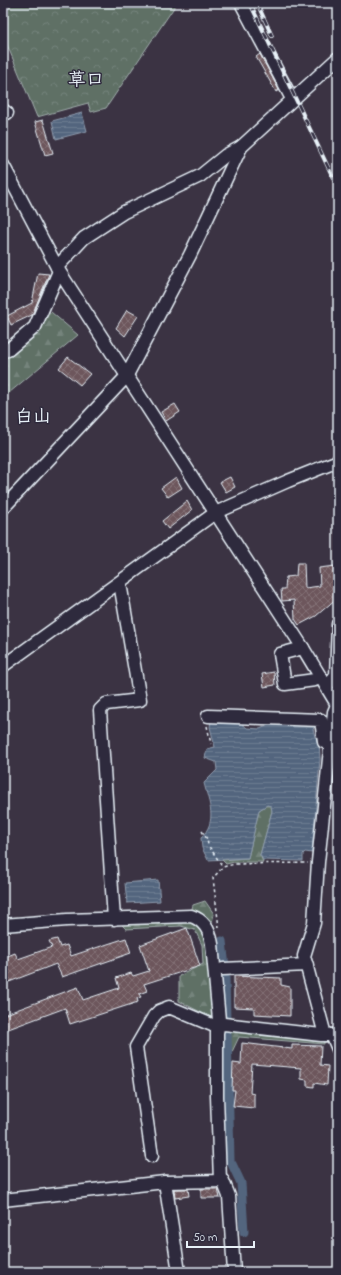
<svg xmlns="http://www.w3.org/2000/svg" width="341" height="1275" font-family="'Indie Flower','Klee One',sans-serif">
<style>
.forest{fill:url(#forest-firs);stroke:#a3b0ae}
.park{fill:url(#park-crowns);stroke:#a3b0ae}
.water{fill:url(#water-rules);stroke:#8f9daf}
.lines{fill:none;stroke-linecap:round;stroke-linejoin:round}
.canal{stroke:#53657e;stroke-width:9}
.building{fill:url(#building-cross-hatch);stroke:#e8f1f8}
.minor-casing{stroke:#e8f1f8;stroke-width:15}
.path{stroke:#e8f1f8;stroke-width:1.5;stroke-dasharray:3 3;stroke-linecap:butt}
.minor{stroke:#2f2a3d;stroke-width:12}
.rail-casing{stroke:#e8f1f8;stroke-width:4}
.rail{stroke:#2f2a3d;stroke-width:2.5;stroke-dasharray:8;stroke-linecap:butt}
.labels{text-anchor:middle;stroke-width:3;stroke-linejoin:round;paint-order:stroke}
.quarter-label{font-size:18px;font-weight:bold;fill:#e8f1f8;stroke:#2f2a3d}
</style>
<defs>
<pattern id="forest-firs" width="22" height="20" patternUnits="userSpaceOnUse"><rect width="22" height="20" fill="#5e6f65"/><path d="M5 1l3.5 6h-7zM16 11l3.5 6h-7z" fill="#75847c"/></pattern>
<pattern id="park-crowns" width="20" height="18" patternUnits="userSpaceOnUse"><rect width="20" height="18" fill="#5e6f65"/><path d="M2 6a3 3 0 1 1 6 0M12 15a3 3 0 1 1 6 0" fill="none" stroke="#75847c"/></pattern>
<pattern id="water-rules" width="6" height="5" patternUnits="userSpaceOnUse"><rect width="6" height="5" fill="#53657e"/><path d="M0 2.5h6" fill="none" stroke="#6c7c91"/></pattern>
<pattern id="building-cross-hatch" width="8" height="8" patternUnits="userSpaceOnUse"><rect width="8" height="8" fill="#6d565c"/><path d="M0 0l8 8M0 8l8-8" fill="none" stroke="#826f74"/></pattern>
</defs>
<rect width="100%" height="100%" fill="#3b3343"/>
<filter id="ink" filterUnits="userSpaceOnUse"><feTurbulence type="fractalNoise" baseFrequency=".025" numOctaves="2"/><feDisplacementMap in="SourceGraphic" scale="8" xChannelSelector="R" yChannelSelector="G"/><feConvolveMatrix kernelMatrix="1 2 1 2 8 2 1 2 1" color-interpolation-filters="sRGB"/></filter>
<g filter="url(#ink)">
<g class="forest">
<path d="M 51,312 L 78,335 L 3,398 L 3,353 L 16,350 Z"/>
<path d="M 267,805 L 271,806 L 272,811 L 260,855 L 263,862 L 234,862 L 226,864 L 222,860 L 248,858 L 259,810 Z"/>
<path d="M 205,901 L 214,914 L 211,926 L 191,912 L 193,905 Z"/>
<path d="M 193,920 L 206,934 L 215,1016 L 212,1018 L 179,1001 L 179,976 L 203,964 L 202,945 L 195,930 L 181,926 L 126,929 L 119,922 Z"/>
<path d="M 230,1029 L 324,1039 L 324,1044 L 239,1037 L 230,1056 Z"/>
</g>
<path class="park" d="M 8,3 L 177,3 L 106,108 L 91,112 L 88,103 L 37,117 L 3,35 L 3,5 Z"/>
<g class="water">
<path d="M 82,113 L 87,131 L 56,139 L 52,121 Z"/>
<path d="M 211,720 L 239,721 L 247,728 L 260,729 L 273,723 L 316,726 L 313,729 L 315,737 L 319,739 L 320,759 L 312,853 L 305,852 L 303,854 L 303,861 L 263,860 L 260,855 L 272,811 L 271,806 L 267,805 L 259,810 L 248,858 L 208,860 L 202,848 L 201,838 C 218,820 209,804 204,783 L 217,770 L 216,762 L 205,758 L 207,749 L 215,747 L 210,727 Z"/>
<path d="M 158,880 L 160,901 L 127,903 L 125,883 Z"/>
</g>
<g class="lines">
<g class="canal">
<path d="M 222,941 L 225,967"/>
<path d="M 225,976 L 226,1020"/>
<path d="M 227,1031 L 230,1160"/>
<path d="M 232,1164 L 241,1183 L 244,1232"/>
</g>
</g>
<g class="building">
<path d="M 260,54 L 279,90 L 276,92 L 256,57 Z"/>
<path d="M 43,120 L 53,153 L 45,155 L 35,122 Z"/>
<path d="M 38,273 L 49,274 L 32,315 L 11,325 L 7,316 L 32,303 Z"/>
<path d="M 127,310 L 138,316 L 125,336 L 116,328 Z"/>
<path d="M 68,357 L 90,374 L 80,385 L 59,368 Z"/>
<path d="M 175,404 L 180,412 L 166,421 L 161,412 Z"/>
<path d="M 176,477 L 182,488 L 168,497 L 161,488 Z"/>
<path d="M 230,477 L 235,487 L 226,492 L 220,482 Z"/>
<path d="M 187,501 L 192,510 L 168,529 L 162,521 Z"/>
<path d="M 297,563 L 304,563 L 305,588 L 320,586 L 319,568 L 335,566 L 337,598 L 316,616 L 299,625 L 295,619 L 294,600 L 282,601 L 281,589 L 285,589 L 286,577 L 296,576 Z"/>
<path d="M 274,672 L 275,685 L 264,687 L 262,674 Z"/>
<path d="M 187,928 L 200,966 L 144,984 L 147,991 L 139,994 L 141,997 L 137,998 L 138,1002 L 70,1024 L 65,1008 L 3,1031 L 3,1015 L 78,987 L 83,1000 L 119,988 L 116,978 L 131,973 L 133,976 L 149,971 L 140,945 Z"/>
<path d="M 126,938 L 131,953 L 62,977 L 56,964 L 9,982 L 3,968 L 3,958 L 15,953 L 18,959 L 52,947 L 49,941 L 57,939 L 60,947 L 67,945 L 71,956 Z"/>
<path d="M 234,976 L 281,978 L 281,985 L 290,987 L 290,1016 L 254,1014 L 254,1008 L 234,1007 Z"/>
<path d="M 242,1043 L 292,1049 L 292,1045 L 321,1046 L 320,1065 L 328,1066 L 327,1085 L 314,1083 L 314,1087 L 307,1086 L 307,1080 L 301,1079 L 301,1068 L 252,1064 L 250,1093 L 254,1094 L 254,1108 L 233,1106 L 235,1090 L 232,1090 L 233,1063 L 241,1064 Z"/>
<path d="M 174,1189 L 188,1189 L 189,1196 L 175,1198 Z"/>
<path d="M 201,1189 L 218,1189 L 220,1198 L 201,1198 Z"/>
</g>
<g class="lines">
<g class="minor-casing">
<g id="minor">
<path d="M 241,3 L 292,99"/>
<path d="M 3,110 L 7,113"/>
<path d="M 3,165 L 59,271 L 303,648 L 338,706"/>
<path d="M 57,267 L 84,238 L 124,212 L 200,176 L 226,155 L 241,147 L 338,58"/>
<path d="M 3,351 L 8,350 L 35,327 L 59,271"/>
<path d="M 3,508 L 126,377 L 190,255 L 241,147"/>
<path d="M 303,648 L 280,654 L 285,684 L 315,680 L 321,677"/>
<path d="M 3,666 L 215,513 L 288,481 L 338,461"/>
<path d="M 326,685 L 332,681 L 336,676 L 338,624"/>
<path d="M 208,716 L 321,720 L 324,742 L 330,744"/>
<path d="M 114,919 L 100,710 L 106,704 L 140,700 L 120,583"/>
<path d="M 3,925 L 67,920 L 191,916 C 204,920 210,931 212,944 L 219,1020 L 217,1033 L 217,1096 L 220,1181"/>
<path d="M 223,969 L 307,965"/>
<path d="M 325,1035 L 304,956 L 314,923 L 318,862 L 334,712 L 337,705"/>
<path d="M 332,1035 L 338,1049"/>
<path d="M 152,1156 L 136,1047 L 154,1016 L 159,1011 L 169,1007 L 212,1025 L 224,1024 L 321,1035 L 338,1035"/>
<path d="M 165,1182 L 179,1272"/>
<path d="M 3,1200 L 165,1182 L 223,1181 L 229,1196 L 234,1272"/>
</g>
</g>
<g class="path">
<path d="M 207,726 L 211,744"/>
<path d="M 202,831 L 207,839 L 208,845 L 223,867"/>
<path d="M 219,928 L 213,878 L 223,867 L 235,864 L 308,863"/>
</g>
<use href="#minor" class="minor"/>
<g class="rail-casing">
<g id="rail">
<path d="M 250,3 L 338,188"/>
<path d="M 257,3 L 272,36"/>
</g>
</g>
<use href="#rail" class="rail"/>
</g>
</g>
<g class="labels">
<g class="quarter-label">
<text x="86" y="85">草口</text>
<text x="33" y="422">白山</text>
</g>
</g>
<rect width="341" height="1275" fill="none" stroke="#2f2a3d" stroke-width="16"/>
<rect x="8" y="8" width="325" height="1259" fill="none" stroke="#e8f1f8" stroke-width="1.5" filter="url(#ink)"/>
<path d="M187 1241v6h67v-6" fill="none" stroke="#e8f1f8" stroke-width="2"/>
<text x="193" y="1241" font-size="12" fill="#e8f1f8" stroke="#2f2a3d" stroke-width="3" paint-order="stroke">50 m</text>
</svg>
